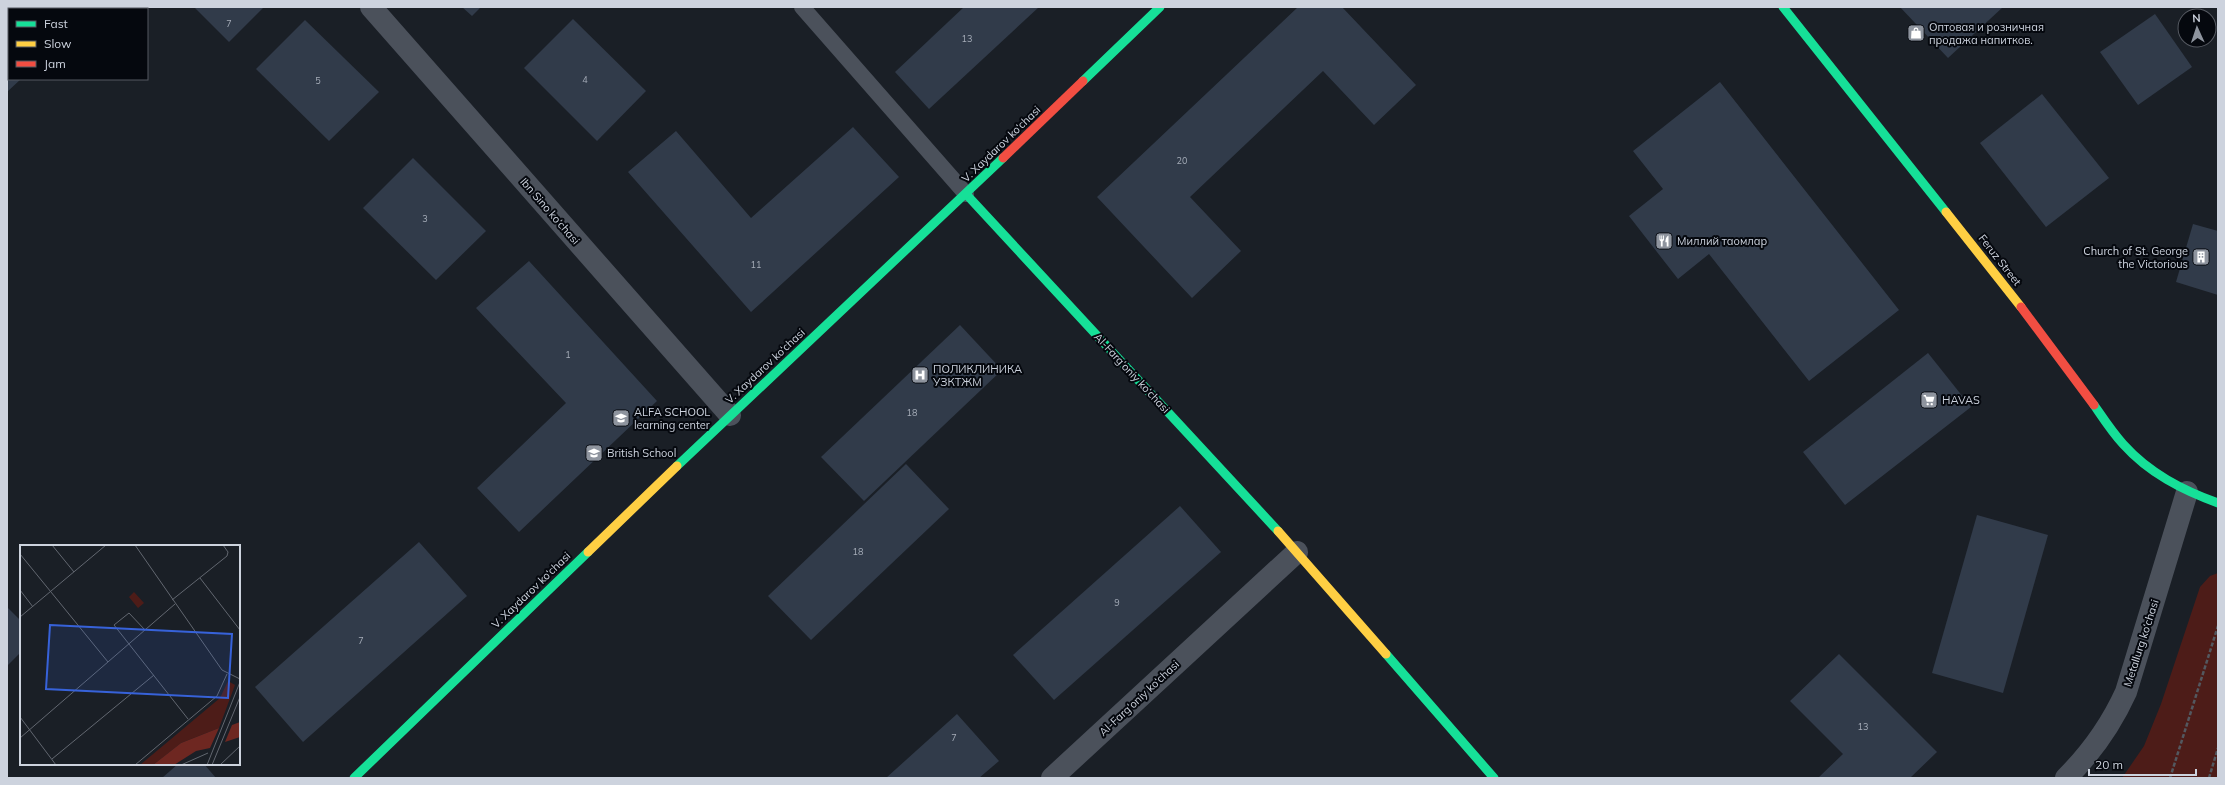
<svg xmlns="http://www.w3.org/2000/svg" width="2225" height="785" font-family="Mulish,sans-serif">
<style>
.green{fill:#4d1c18}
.building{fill:#313b4a}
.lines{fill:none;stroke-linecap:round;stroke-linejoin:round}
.path{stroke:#53585f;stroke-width:2.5;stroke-dasharray:4 2;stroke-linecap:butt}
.lane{stroke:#4b515b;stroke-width:16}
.street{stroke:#4b515b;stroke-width:22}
.fast{stroke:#16e098;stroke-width:9}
.slow{stroke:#ffcf43;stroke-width:9}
.jam{stroke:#f24e42;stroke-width:9}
.labels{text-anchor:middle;stroke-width:4;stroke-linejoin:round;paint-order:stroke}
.number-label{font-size:9px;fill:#a6adb9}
.poi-label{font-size:11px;fill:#cdd3de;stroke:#05080e;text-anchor:start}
.street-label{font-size:11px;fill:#cdd3de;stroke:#05080e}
.inset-road{fill:none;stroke:#626770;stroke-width:1}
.view{fill:#3762d9;fill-opacity:0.15;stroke:#3762d9;stroke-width:2}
.inset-edge{fill:none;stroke:#cdd3de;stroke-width:2}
</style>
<rect width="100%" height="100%" fill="#1a1f26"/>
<path class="green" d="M 2218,573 L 2218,778 L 2122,778 L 2144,746 L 2161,704 L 2200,587 L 2210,576 Z"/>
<g class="building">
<path d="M 194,7 L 264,7 L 229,42 Z"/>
<path d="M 462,7 L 481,7 L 472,16 Z"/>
<path d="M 964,7 L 1039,7 L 929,109 L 895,72 Z"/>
<path d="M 1298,7 L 1342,7 L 1416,85 L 1374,125 L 1323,71 L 1190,197 L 1241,251 L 1192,298 L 1097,197 Z"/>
<path d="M 1900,7 L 2003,7 L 1948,58 Z"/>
<path d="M 2155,14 L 2192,67 L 2138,105 L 2100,52 Z"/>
<path d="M 573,19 L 646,91 L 597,141 L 524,68 Z"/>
<path d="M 305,20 L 379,92 L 329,141 L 256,69 Z"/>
<path d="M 7,29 L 9,31 L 9,79 L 21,79 L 7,92 Z"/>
<path d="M 1720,82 L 1899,310 L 1809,381 L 1709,254 L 1678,279 L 1629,216 L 1663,189 L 1633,151 Z"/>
<path d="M 2042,94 L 2109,178 L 2046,227 L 1980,143 Z"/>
<path d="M 853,127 L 899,177 L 751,312 L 628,172 L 676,131 L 751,218 Z"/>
<path d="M 413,158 L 486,231 L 436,280 L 363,208 Z"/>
<path d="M 2193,224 L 2218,231 L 2218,295 L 2176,282 Z"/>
<path d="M 529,261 L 657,401 L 519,532 L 477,488 L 566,403 L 476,308 Z"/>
<path d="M 960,325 L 1002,370 L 864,501 L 821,457 Z"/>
<path d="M 1928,353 L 1971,407 L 1845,505 L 1803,452 Z"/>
<path d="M 906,464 L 949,509 L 811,640 L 768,596 Z"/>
<path d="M 1180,506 L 1221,552 L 1054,700 L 1013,655 Z"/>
<path d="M 1977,515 L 2048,535 L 2003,693 L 1932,673 Z"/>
<path d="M 419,542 L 467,596 L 303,742 L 255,687 Z"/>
<path d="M 7,607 L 21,621 L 21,652 L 7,666 Z"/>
<path d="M 1839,654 L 1937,752 L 1910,778 L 1818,778 L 1843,754 L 1790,701 Z"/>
<path d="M 957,714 L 999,761 L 979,778 L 886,778 Z"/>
<path d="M 178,764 L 204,764 L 216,778 L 162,778 Z"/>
</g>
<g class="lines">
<g class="path">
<path d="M 2170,778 L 2218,626"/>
<path d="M 2209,778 L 2218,748"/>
</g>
<path class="lane" d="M 802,7 L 966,194"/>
<g class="street">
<path d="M 371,7 L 730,415"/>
<path d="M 1052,778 L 1297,552"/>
<path d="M 2066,778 C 2092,752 2111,725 2126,692 L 2187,492"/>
</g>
<g class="fast">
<path d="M 1783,7 L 1946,212"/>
<path d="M 1083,81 L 1160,7"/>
<path d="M 966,194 L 1278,531"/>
<path d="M 2094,405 C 2103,418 2112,432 2123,444 C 2149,473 2182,490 2218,503"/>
<path d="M 677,466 L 1003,158"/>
<path d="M 1386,654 L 1494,778"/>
<path d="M 354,778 L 588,552"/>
</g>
<g class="slow">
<path d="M 1946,212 L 2021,307"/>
<path d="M 1278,531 L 1386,654"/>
<path d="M 588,552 L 677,466"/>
</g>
<g class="jam">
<path d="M 1003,158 L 1083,81"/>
<path d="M 2021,307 L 2094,405"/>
</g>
</g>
<defs>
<g id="shop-square" transform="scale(0.9)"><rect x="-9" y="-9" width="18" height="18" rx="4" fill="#8e949e" stroke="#05080e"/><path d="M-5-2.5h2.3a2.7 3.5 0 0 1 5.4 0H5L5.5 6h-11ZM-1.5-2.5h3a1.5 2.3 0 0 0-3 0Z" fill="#fff"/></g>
<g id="restaurant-square" transform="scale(0.9)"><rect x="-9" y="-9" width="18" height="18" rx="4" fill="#8e949e" stroke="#05080e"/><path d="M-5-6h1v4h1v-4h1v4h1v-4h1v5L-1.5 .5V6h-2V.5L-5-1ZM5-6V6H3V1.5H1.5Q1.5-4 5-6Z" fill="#fff"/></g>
<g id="building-square" transform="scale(0.9)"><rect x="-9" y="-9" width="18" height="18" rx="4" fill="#8e949e" stroke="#05080e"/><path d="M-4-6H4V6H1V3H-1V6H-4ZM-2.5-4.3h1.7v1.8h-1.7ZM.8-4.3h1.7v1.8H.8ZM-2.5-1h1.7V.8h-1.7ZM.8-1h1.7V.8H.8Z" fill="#fff"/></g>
<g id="hospital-square" transform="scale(0.9)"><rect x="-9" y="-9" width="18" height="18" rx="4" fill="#8e949e" stroke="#05080e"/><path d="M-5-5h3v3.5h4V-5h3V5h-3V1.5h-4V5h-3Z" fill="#fff"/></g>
<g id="supermarket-square" transform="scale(0.9)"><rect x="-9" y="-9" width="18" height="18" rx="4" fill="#8e949e" stroke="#05080e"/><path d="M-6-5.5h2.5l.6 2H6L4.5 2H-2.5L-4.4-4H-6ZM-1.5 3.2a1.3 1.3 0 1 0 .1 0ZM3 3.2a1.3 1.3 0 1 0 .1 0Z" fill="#fff"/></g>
<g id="school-square" transform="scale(0.9)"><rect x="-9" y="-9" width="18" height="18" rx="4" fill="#8e949e" stroke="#05080e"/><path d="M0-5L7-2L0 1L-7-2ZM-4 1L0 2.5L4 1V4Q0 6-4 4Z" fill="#fff"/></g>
<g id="university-square" transform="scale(0.9)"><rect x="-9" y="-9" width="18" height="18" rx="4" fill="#8e949e" stroke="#05080e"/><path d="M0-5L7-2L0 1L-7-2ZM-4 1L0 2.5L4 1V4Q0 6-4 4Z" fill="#fff"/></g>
</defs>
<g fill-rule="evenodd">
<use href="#shop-square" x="1916" y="33"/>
<use href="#restaurant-square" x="1664" y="241"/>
<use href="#building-square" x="2201" y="257"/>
<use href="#hospital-square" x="920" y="375"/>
<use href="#supermarket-square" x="1929" y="400"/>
<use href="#school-square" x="621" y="418"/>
<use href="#university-square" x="594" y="453"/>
</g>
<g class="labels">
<g class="number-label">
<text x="229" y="27">7</text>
<text x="967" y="42">13</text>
<text x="585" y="83">4</text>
<text x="318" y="84">5</text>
<text x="1182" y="164">20</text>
<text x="425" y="222">3</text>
<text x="756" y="268">11</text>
<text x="568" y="358">1</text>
<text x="912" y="416">18</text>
<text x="858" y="555">18</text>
<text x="1117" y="606">9</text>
<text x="361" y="644">7</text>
<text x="1863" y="730">13</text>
<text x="954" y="741">7</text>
</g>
<g class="poi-label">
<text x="1929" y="31">Оптовая и розничная<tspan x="1929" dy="13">продажа напитков.</tspan></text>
<text x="1677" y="245">Миллий таомлар</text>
<text x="2188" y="255" text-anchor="end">Church of St. George<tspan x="2188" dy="13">the Victorious</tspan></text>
<text x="933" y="373">ПОЛИКЛИНИКА<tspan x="933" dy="13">УЗКТЖМ</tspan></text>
<text x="1942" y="404">HAVAS</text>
<text x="634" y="416">ALFA SCHOOL<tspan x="634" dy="13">learning center</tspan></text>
<text x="607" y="457">British School</text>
</g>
<g class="street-label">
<text transform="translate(1001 144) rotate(-44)" y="4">V. Xaydarov ko‘chasi</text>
<text transform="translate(550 211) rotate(49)" y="4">Ibn Sino ko‘chasi</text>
<text transform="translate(2000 260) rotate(52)" y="4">Feruz Street</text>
<text transform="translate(765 366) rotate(-43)" y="4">V. Xaydarov ko‘chasi</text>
<text transform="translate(1132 373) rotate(47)" y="4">Al-Farg‘oniy ko‘chasi</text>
<text transform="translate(531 590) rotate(-44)" y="4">V. Xaydarov ko‘chasi</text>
<text transform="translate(2141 643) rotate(-72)" y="4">Metallurg ko‘chasi</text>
<text transform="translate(1139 698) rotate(-43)" y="4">Al-Farg‘oniy ko‘chasi</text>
</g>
</g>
<g transform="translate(20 545)">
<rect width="220" height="220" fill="#1a1f26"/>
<path d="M 114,47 L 124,58 L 118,63 L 109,52 ZM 208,136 L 215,140 L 199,183 L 161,198 L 133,220 L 120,220 L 200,153 Z" fill="#4d1c18"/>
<path d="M 220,177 L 220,192 L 205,197 L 212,180 ZM 199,183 L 190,203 L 176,206 L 154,220 L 133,220 L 161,198 Z" fill="#6e2721"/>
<path class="inset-road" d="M 32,0 L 54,27M 115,0 L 202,125 L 220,134M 0,9 L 88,117M 180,33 L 220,85M 0,45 L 13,62M 152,55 L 207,11 L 208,7 L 203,0M 0,72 L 86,0M 125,85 L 109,68 L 94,80 L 168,174M 0,172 L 36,220M 0,193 L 155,59M 32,214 L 134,130M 115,220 L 197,151 L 207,129M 161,220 L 188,208M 187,220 L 220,137M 192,220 L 220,152M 200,220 L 220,201"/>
<path class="view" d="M 30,80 L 212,89 L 208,153 L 26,144 Z"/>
<rect width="220" height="220" class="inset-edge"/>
</g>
<rect width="2225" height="785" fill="none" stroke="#cdd3de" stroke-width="16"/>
<rect x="8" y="8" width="140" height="72" fill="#05080e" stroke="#555961"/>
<rect x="16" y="21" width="20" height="6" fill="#16e098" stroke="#555961"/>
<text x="44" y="28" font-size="12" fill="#cdd3de">Fast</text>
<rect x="16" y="41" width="20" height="6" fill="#ffcf43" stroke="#555961"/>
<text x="44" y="48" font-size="12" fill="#cdd3de">Slow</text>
<rect x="16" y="61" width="20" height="6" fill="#f24e42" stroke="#555961"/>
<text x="44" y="68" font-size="12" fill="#cdd3de">Jam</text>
<g transform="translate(2197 28) rotate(357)"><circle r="19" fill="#05080e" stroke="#555961"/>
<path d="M0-3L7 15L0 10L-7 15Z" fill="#8e949e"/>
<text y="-6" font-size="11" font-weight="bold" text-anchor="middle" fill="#cdd3de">N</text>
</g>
<path d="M2089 769v6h107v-6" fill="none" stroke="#cdd3de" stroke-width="2"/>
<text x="2095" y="769" font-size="12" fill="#cdd3de" stroke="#05080e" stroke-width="3" paint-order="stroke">20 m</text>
</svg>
